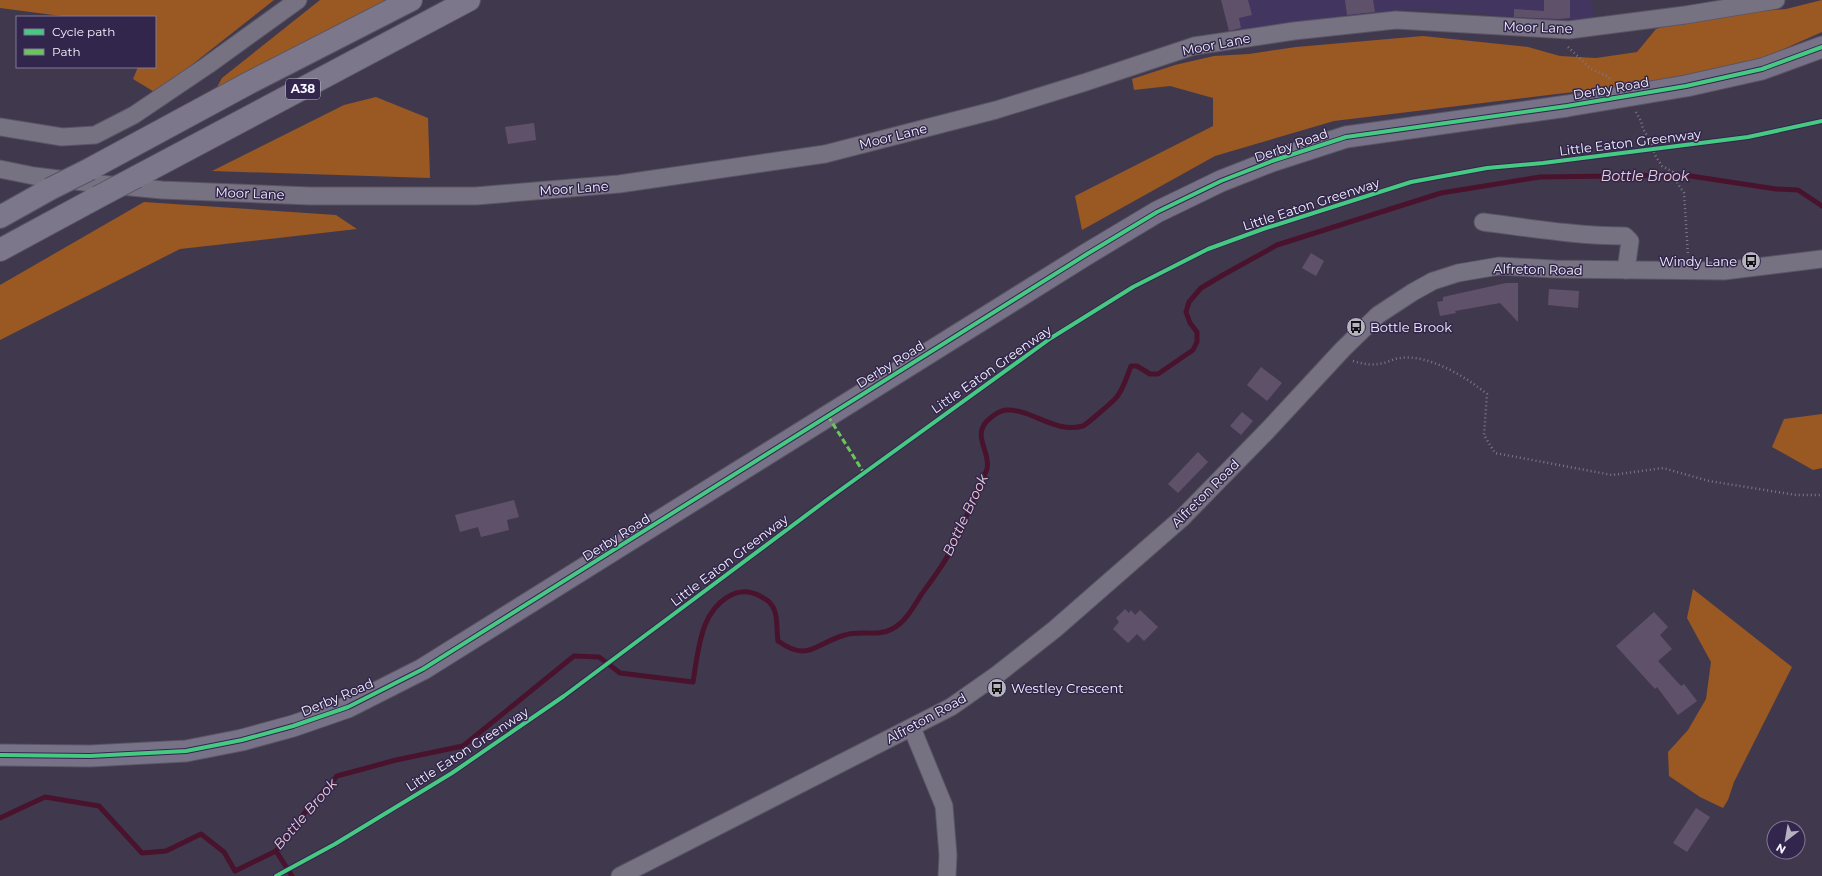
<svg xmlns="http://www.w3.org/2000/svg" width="1822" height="876" font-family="Montserrat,sans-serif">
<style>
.built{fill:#42355f}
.forest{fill:#9a5822}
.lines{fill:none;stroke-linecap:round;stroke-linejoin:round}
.stream{stroke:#49132d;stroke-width:5}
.building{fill:#60516a}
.minor-casing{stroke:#5a5565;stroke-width:19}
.major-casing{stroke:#5a5565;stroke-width:23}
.highway-casing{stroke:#5a5565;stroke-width:24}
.path{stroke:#7c7887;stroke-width:2.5;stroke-dasharray:1 3;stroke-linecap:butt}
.minor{stroke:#767282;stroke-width:17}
.major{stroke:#787288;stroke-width:21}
.highway{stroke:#7c778a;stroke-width:22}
.highway-bridge-casing{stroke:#5a5565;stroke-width:24;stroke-linecap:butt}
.highway-bridge{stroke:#7c778a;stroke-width:22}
.quiet{stroke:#6ac65a;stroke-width:3;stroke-dasharray:6 3;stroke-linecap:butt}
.cycleway-casing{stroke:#32264c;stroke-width:6}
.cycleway{stroke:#46c982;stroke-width:4}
.labels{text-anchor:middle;stroke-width:3;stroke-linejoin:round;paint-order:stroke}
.shield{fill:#32264c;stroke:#bab6c8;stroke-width:1}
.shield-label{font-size:12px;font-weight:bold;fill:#f5f3fd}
.street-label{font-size:13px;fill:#f5f3fd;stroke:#32264c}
.poi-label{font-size:13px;fill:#f5f3fd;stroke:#32264c;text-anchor:start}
.water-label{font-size:14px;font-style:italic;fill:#eccdd7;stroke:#32264c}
</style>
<rect width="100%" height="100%" fill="#40394e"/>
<path class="built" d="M 1221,0 L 1592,0 L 1594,19 L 1562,23 L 1509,20 L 1488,14 L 1464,12 L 1414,9 L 1229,31 Z"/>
<g class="forest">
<path d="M 0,0 L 274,0 L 156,93 L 133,79 L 138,67 L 155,67 L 155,17 L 69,17 L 0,8 Z"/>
<path d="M 320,0 L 394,0 L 216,89 L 222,78 Z"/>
<path d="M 1822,0 L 1822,32 L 1748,65 L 1656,82 L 1334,121 L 1215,156 L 1082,230 L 1075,196 L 1213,126 L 1213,98 L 1170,86 L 1134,90 L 1132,79 L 1175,65 L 1214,56 L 1249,54 L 1296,47 L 1423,36 L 1528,47 L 1560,56 L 1596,58 L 1637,52 L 1656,29 L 1682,21 L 1713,15 L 1786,9 Z"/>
<path d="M 376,97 L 428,118 L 430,178 L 212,171 L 344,105 Z"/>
<path d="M 144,202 L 336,215 L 357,229 L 180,249 L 0,340 L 0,285 Z"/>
<path d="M 1822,414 L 1822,468 L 1813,470 L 1772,447 L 1784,419 Z"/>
<path d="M 1693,589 L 1792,667 L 1734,782 L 1728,800 L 1723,808 L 1700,797 L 1669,776 L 1668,752 L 1688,730 L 1706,699 L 1711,662 L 1687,618 Z"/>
</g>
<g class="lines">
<g class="stream">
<path d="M 0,818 L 45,797 L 99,806 L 142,853 L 166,851 L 201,834 L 224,852 L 235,871 L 276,851 L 306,811 L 337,776 L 396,760 L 463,746 L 574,656 L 599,657 L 620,673 L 693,682 C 696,664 698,643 705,625 C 714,603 736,583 760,596 C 763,598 768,600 770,603 C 779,612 776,630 778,641 C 809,663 815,643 845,635 C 860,630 878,637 892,629 C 905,623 914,606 921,595 C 931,581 942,567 950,552 C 959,536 965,519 972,502 C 977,491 983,480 987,469 C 991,453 973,437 986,422 C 991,417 998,411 1006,410 C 1032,409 1055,434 1083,426 C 1087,424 1111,403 1115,399 C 1123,391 1127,376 1131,366 L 1137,366 L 1150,374 L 1158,374 L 1193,350 L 1197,342 L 1197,332 L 1190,323 L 1186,312 L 1189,302 L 1201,288 L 1223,275 L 1277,245 L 1441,193 L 1540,177 L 1684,175 L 1776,189 L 1798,190 L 1822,206"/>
<path d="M 276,851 L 292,876"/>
</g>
</g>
<g class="building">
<path d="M 1221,0 L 1248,0 L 1252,15 L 1239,18 L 1241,28 L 1229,31 Z"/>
<path d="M 1345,0 L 1373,0 L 1375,12 L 1347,15 Z"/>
<path d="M 1544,0 L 1570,0 L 1570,18 L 1559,19 L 1514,17 L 1514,9 L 1544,11 Z"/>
<path d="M 534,123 L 536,140 L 508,144 L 505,127 Z"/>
<path d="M 1311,253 L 1324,261 L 1316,276 L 1302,268 Z"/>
<path d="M 1506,283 L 1518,283 L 1518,322 L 1500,303 L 1455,311 L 1456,313 L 1440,316 L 1437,302 L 1443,301 L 1443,297 Z"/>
<path d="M 1549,289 L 1579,291 L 1578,308 L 1548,305 Z"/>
<path d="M 1261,367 L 1282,383 L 1267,401 L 1247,385 Z"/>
<path d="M 1242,412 L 1253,421 L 1241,435 L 1230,426 Z"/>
<path d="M 1198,452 L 1208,462 L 1178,493 L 1168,484 Z"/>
<path d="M 514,500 L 519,517 L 507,520 L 509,530 L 481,537 L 478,527 L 460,532 L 455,515 Z"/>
<path d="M 1125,609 L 1129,613 L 1131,610 L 1135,615 L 1140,610 L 1158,627 L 1144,641 L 1137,634 L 1128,643 L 1113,629 L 1119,622 L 1116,618 Z"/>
<path d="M 1654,612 L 1668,627 L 1660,635 L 1672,649 L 1658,661 L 1681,686 L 1684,684 L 1697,701 L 1678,715 L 1657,687 L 1655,689 L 1616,646 Z"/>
<path d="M 1696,808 L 1710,817 L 1687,852 L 1673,843 Z"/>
</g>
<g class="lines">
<g class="minor-casing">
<g id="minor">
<path d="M 0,127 L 62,137 L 95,135 L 134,115 L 208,65 L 298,0"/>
<path d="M 0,169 L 34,176 L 100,184 L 162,190 L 310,196 L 476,196 L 619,184 L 825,154 L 996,110 L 1086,82 L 1194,46 L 1294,31 L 1396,20 L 1569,30 L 1685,15 L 1776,0"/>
<path d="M 1483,222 C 1530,228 1577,236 1625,236 L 1630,241 L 1626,270"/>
<path d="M 912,728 L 944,806 L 948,855 L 947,876"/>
<path d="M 620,876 L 951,707 L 998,674 L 1055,629 L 1182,518 L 1267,431 L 1343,349 L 1378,315 L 1413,292 L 1433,281 L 1458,273 L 1499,266 L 1554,269 L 1724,271 L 1822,259"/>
</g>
</g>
<g class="major-casing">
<path id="major" d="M 0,755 L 90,756 L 186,751 L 242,740 L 293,726 L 348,707 L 423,669 L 1087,254 L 1157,212 L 1221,181 L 1272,161 L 1346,137 L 1567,106 L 1686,86 L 1762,69 L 1822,47"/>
</g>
<g class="highway-casing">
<g id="highway">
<path d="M 90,169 L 249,83 L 411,0"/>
<path d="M 136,177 L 469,0"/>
<path d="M 0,217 L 50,189"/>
<path d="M 0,250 L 98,197"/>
</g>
</g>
<g class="path">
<path d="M 1568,47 L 1591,69 L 1607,76 L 1611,80"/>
<path d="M 1636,112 L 1641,121 L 1643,129 L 1651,142 L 1655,155 L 1662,166 L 1673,172 L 1676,181 L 1684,193 L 1688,255"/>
<path d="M 1353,361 C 1363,364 1372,366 1383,363 C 1389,362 1395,358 1400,358 C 1429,354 1466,377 1487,394 L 1484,435 L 1495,453 L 1612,475 L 1663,468 L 1709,481 L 1796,495 L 1822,495"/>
</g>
<use href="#minor" class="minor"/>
<use href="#major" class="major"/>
<use href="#highway" class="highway"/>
<g class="highway-bridge-casing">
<g id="highway-bridge">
<path d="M 50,189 L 90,169"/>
<path d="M 98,197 L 136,177"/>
</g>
</g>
<use href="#highway-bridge" class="highway-bridge"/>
<path class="quiet" d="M 828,416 L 864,473"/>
<g class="cycleway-casing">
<g id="cycleway">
<path d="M 0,755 L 90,756 L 186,751 L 242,740 L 293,726 L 348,707 L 423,669 L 1087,254 L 1157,212 L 1221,181 L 1272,161 L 1346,137 L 1567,106 L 1686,86 L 1762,69 L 1822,47"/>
<path d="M 276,876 L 335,844 L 452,773 L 564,696 L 828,499 L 1051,338 L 1133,287 L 1208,249 L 1263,229 L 1411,182 L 1487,168 L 1543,163 L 1748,137 L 1822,121"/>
</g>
</g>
<use href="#cycleway" class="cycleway"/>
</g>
<defs>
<g id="bus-disc" transform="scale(1)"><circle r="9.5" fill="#b6b2c0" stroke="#32264c"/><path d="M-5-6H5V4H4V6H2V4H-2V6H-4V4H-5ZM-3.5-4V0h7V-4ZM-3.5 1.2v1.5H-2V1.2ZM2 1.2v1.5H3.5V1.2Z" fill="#111"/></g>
</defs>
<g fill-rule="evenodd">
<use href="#bus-disc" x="1751" y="261"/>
<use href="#bus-disc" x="1356" y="327"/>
<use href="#bus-disc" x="997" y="688"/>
</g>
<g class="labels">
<rect class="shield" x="286" y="79" width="34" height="20" rx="3"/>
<g class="shield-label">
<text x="303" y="93">A38</text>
</g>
<g class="street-label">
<text transform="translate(1538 27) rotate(2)" y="5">Moor Lane</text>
<text transform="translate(1216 44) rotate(-11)" y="5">Moor Lane</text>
<text transform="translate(1611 88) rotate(-10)" y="5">Derby Road</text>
<text transform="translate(893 136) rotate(-14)" y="5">Moor Lane</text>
<text transform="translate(1630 142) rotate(-7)" y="5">Little Eaton Greenway</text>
<text transform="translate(1291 145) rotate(-19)" y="5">Derby Road</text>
<text transform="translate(574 188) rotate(-4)" y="5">Moor Lane</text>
<text transform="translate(250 193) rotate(2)" y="5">Moor Lane</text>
<text transform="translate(1311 204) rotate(-18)" y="5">Little Eaton Greenway</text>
<text transform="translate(1538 269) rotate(1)" y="5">Alfreton Road</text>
<text transform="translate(890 364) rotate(-32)" y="5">Derby Road</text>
<text transform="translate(991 369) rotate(-35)" y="5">Little Eaton Greenway</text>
<text transform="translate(1205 493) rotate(-45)" y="5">Alfreton Road</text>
<text transform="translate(616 537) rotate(-32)" y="5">Derby Road</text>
<text transform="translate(729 560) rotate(-37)" y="5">Little Eaton Greenway</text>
<text transform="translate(337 697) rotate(-23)" y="5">Derby Road</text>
<text transform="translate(926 718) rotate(-29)" y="5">Alfreton Road</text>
<text transform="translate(467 749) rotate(-33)" y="5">Little Eaton Greenway</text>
</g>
<g class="poi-label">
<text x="1737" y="266" text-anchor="end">Windy Lane</text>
<text x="1370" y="332">Bottle Brook</text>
<text x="1011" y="693">Westley Crescent</text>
</g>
<g class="water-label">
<text x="1645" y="181">Bottle Brook</text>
<text transform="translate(965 515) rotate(-65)" y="5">Bottle Brook</text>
<text transform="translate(305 814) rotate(-49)" y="5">Bottle Brook</text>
</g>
</g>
<rect x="16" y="16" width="140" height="52" fill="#32264c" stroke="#807893"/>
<rect x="24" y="29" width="20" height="6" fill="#46c982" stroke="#807893"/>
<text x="52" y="36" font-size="12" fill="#f5f3fd">Cycle path</text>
<rect x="24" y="49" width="20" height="6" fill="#6ac65a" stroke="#807893"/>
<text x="52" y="56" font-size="12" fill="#f5f3fd">Path</text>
<g transform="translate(1786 840) rotate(211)"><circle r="19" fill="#32264c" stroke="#807893"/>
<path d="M0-3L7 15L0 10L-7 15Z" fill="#b6b2c0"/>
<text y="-6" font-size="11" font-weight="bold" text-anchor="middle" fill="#f5f3fd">N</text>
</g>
</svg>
